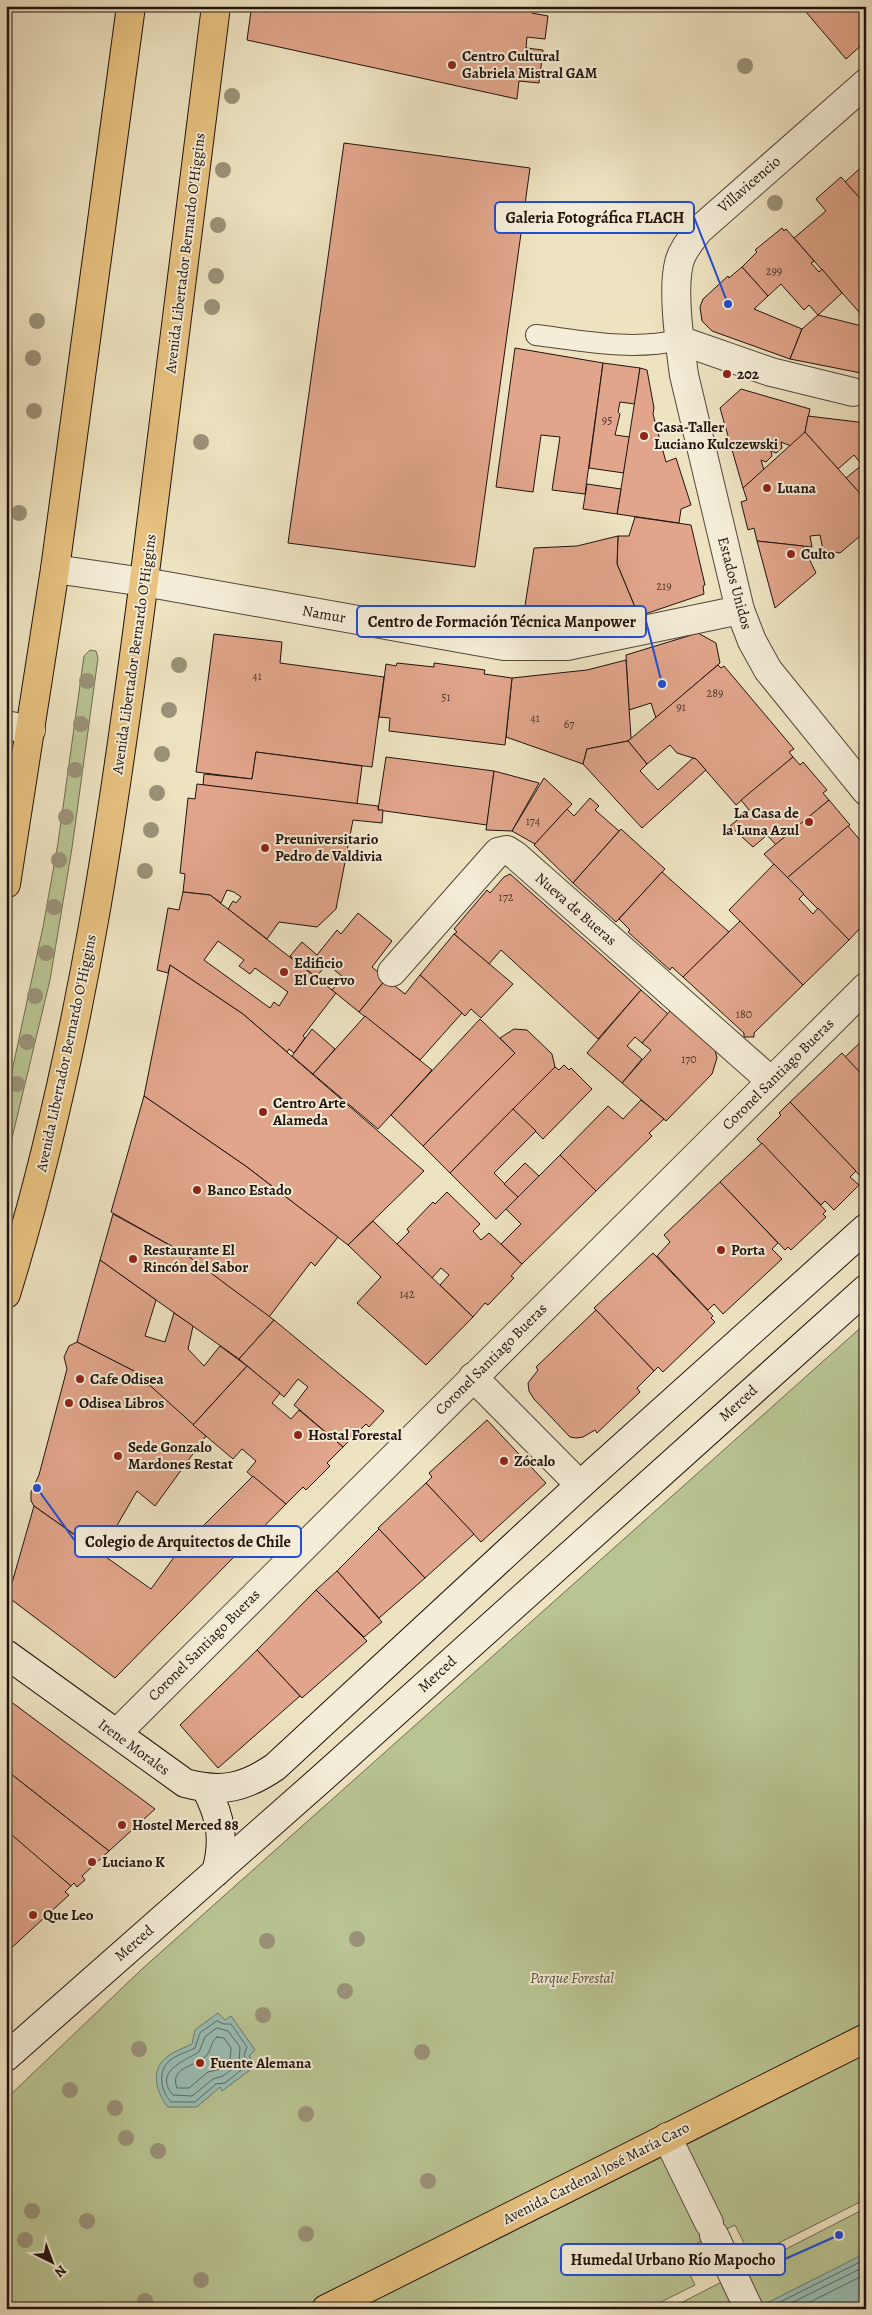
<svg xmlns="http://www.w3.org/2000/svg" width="872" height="2315" font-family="Alegreya,serif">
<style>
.green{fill:#b9c493;stroke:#6d6b50}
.water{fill:#99beb4;stroke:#697971}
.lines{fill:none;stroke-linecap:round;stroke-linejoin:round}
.shore{stroke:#5d6860;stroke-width:1}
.building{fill:#e1a58b;stroke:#21120d;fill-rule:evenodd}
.lane-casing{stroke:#54463a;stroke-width:22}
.street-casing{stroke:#54463a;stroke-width:30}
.secondary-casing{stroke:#21120d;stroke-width:30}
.primary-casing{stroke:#21120d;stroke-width:30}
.lane{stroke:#f4edd7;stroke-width:20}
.street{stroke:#f4edd7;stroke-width:28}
.secondary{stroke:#f4edd7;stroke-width:28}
.primary{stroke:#e7c280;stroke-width:28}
.tree{fill:#9a9278}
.poi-dot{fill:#8f2418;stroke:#f4edd7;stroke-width:2}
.labels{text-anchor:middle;stroke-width:4;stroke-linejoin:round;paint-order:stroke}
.number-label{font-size:12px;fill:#51372c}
.poi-label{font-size:15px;font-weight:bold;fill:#21120d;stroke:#f4edd7;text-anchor:start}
.street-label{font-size:15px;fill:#21120d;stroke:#f4edd7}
.park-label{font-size:15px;font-style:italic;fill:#56503c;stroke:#f4edd7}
.leader{fill:none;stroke:#1d4ed8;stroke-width:2}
.callout-dot{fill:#1d4ed8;stroke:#f4edd7;stroke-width:2}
.callout{fill:#f4edd7;stroke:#1d4ed8;stroke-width:2}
.callout-label{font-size:16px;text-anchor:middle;font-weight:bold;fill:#21120d}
</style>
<rect width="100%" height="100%" fill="#eee3c1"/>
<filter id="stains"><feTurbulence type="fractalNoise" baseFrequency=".004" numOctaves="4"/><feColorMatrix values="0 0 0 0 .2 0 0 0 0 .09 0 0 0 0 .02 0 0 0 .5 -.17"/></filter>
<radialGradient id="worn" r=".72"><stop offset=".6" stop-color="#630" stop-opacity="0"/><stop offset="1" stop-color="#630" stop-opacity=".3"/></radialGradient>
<g class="green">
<path d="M 90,650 L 96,651 L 98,658 L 72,848 L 50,980 L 6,1163 L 6,1099 L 43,927 L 58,843 L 84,656 Z"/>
<path d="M 866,1323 L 866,2199 L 751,2257 L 735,2225 L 679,2252 L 695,2285 L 647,2309 L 6,2309 L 6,2099 L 142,1969 Z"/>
<path d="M 866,2208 L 866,2309 L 669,2309 Z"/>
</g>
<g class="water">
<path d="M 218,2013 L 225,2020 L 231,2016 L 255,2050 L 249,2056 L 253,2061 L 250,2070 L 222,2091 L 220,2087 L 197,2107 L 168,2107 C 157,2094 149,2070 167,2057 C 174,2051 184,2048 192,2044 L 195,2030 Z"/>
<path d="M 866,2253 L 866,2309 L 755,2309 Z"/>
</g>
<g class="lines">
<g class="shore">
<path d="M 217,2021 L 224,2024 L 231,2024 L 247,2047 L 244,2055 L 247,2062 L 245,2067 L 225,2083 L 216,2084 L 195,2102 L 171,2102 C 161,2091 157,2073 169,2061 C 176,2055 187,2052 195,2048 L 200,2033 Z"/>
<path d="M 217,2028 L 228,2031 L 240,2047 L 239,2064 L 223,2076 L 213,2079 L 192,2096 L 173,2095 C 153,2072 184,2061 199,2052 L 205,2037 Z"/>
<path d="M 217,2037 L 224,2038 L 231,2048 L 230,2061 L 221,2069 L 208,2072 L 189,2088 L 177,2088 C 169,2067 195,2067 205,2057 C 212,2051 210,2042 217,2037 Z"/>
<path d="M 766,2309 L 866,2259"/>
<path d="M 779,2309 L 866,2266"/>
<path d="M 796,2309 L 866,2274"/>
</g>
</g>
<g class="building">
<path d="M 268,6 L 533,6 L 532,13 L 548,16 L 545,39 L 527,37 L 526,48 L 543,50 L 539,83 L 519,81 L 517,99 L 247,40 L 251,11 L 267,12 Z"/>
<path d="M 801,6 L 866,6 L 866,41 L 846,59 Z"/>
<path d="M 344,143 L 530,168 L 475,567 L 288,543 Z"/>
<path d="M 866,163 L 866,205 L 845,182 Z"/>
<path d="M 841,177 L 866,205 L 866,320 L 794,238 L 826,211 L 816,199 Z"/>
<path d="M 782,228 L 784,231 L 786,229 L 814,261 L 811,263 L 819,272 L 822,269 L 842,293 L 818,315 L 809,305 L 804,310 L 781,284 L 768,296 L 742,267 L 757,252 L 755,250 Z"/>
<path d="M 742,267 L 768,296 L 754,309 L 802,329 L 790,359 L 712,331 L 702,321 L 700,307 L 703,299 L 728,276 L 729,278 Z"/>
<path d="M 818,315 L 866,327 L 866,374 L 790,359 L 802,329 Z"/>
<path d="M 515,348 L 603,363 L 585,494 L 552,490 L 560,437 L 541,435 L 533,492 L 496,487 Z"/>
<path d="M 603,363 L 640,368 L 635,404 L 620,402 L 618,412 L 620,414 L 615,435 L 630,437 L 624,473 L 589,468 Z"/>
<path d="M 640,368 L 647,370 L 654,408 L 653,414 L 666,462 L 676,458 L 691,505 L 681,509 L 679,523 L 617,514 Z"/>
<path d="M 741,389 L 810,409 L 805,432 L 791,446 L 781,442 L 782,448 L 776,453 L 771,451 L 772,456 L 766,462 L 761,460 L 764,470 L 743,488 L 720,408 Z"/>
<path d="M 808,416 L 866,423 L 866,500 L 846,478 L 862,465 L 854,455 L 838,469 L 805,432 Z"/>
<path d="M 805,432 L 866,500 L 866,505 L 862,506 L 866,515 L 866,531 L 840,553 L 823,550 L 820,535 L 810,536 L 812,547 L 757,541 L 754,528 L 748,530 L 741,502 L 747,500 L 743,488 Z"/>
<path d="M 587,484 L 621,489 L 617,514 L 583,509 Z"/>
<path d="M 635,517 L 691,525 L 705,585 L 703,586 L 704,594 L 642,615 L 640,611 L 637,612 L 617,564 L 618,536 L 629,536 Z"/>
<path d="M 618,536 L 617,564 L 637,612 L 617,619 L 562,626 L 562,628 L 526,627 L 526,625 L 522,625 L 534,548 L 577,546 Z"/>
<path d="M 757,541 L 803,546 L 816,573 L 775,608 Z"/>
<path d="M 698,633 L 716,643 L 720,663 L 656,718 L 651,703 L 629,710 L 626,655 Z"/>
<path d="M 214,634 L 282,642 L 280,663 L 384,677 L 372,767 L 256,752 L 252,779 L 196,772 Z"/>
<path d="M 626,660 L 631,738 L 628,741 L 587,749 L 583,764 L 506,737 L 512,678 L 587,670 Z"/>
<path d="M 397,663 L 434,667 L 434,663 L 485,670 L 484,674 L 512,678 L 505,745 L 389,731 L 390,718 L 379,717 L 386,664 L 396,666 Z"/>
<path d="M 718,665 L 721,668 L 724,666 L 794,749 L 789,752 L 793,757 L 736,805 L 696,759 L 677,753 L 670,745 L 647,764 L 628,741 Z"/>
<path d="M 628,741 L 647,764 L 640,771 L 658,790 L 693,758 L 696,759 L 706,770 L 642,828 L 583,764 L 587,749 Z"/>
<path d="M 256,752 L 362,766 L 357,804 L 203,785 L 204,774 L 252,779 Z"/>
<path d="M 386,757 L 494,771 L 487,825 L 378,810 Z"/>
<path d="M 793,757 L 800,765 L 803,762 L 827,790 L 823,793 L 829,800 L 776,845 L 767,835 L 753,847 L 730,826 L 749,810 L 741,800 Z"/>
<path d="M 494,771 L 539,783 L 512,831 L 486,830 Z"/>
<path d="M 544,778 L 572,804 L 535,844 L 512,831 Z"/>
<path d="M 197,784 L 378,806 L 378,810 L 383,810 L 382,823 L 353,820 L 336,909 L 317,927 L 279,922 L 267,939 L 228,909 L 233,901 L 236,903 L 241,897 L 234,892 L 227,890 L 221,903 L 210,895 L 183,892 L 185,874 L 180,873 L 188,798 L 195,799 Z"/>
<path d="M 590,798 L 599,806 L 595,810 L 619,831 L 573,883 L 534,845 L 567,809 L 574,816 Z"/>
<path d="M 829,800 L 850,825 L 787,878 L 764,854 Z"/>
<path d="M 848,826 L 866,847 L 866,928 L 862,926 L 849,940 L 787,878 Z"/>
<path d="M 621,829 L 665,869 L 616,922 L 573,883 Z"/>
<path d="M 774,864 L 804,894 L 799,899 L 813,914 L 818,908 L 849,940 L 803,985 L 729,910 Z"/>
<path d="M 662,872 L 729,932 L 683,977 L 672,967 L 670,970 L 628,932 L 630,930 L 619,919 Z"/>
<path d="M 510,874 L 641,990 L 598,1039 L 501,950 L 489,964 L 454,934 L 457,932 L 454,929 L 487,890 L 490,893 L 504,877 Z"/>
<path d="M 183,892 L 210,895 L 336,993 L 303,1036 L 305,1038 L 294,1053 L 289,1049 L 287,1052 L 243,1014 L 170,965 L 168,973 L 157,970 L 168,908 L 179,910 ZM 218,941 L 244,960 L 239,966 L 250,974 L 255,968 L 288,992 L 279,1006 L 274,1002 L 270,1008 L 204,960 Z"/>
<path d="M 358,913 L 392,941 L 372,967 L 386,979 L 359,1012 L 332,990 L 343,977 L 327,964 L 316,977 L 290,956 L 302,942 L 317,955 L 337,930 L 341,934 Z"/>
<path d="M 740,921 L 803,985 L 754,1033 L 754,1037 L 744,1037 L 744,1033 L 683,977 Z"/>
<path d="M 454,934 L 513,984 L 481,1018 L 471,1009 L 465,1016 L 420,975 Z"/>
<path d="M 170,965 L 243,1014 L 424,1171 L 348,1245 L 247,1167 L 144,1096 Z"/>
<path d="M 420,975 L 462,1013 L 420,1060 L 359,1012 L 386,979 L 405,994 Z"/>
<path d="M 641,990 L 668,1014 L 642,1043 L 635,1037 L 627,1046 L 642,1059 L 622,1083 L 587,1053 Z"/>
<path d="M 670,1011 L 715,1050 L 717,1058 L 712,1074 L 666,1121 L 622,1083 L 651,1050 L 642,1043 Z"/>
<path d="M 365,1016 L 432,1070 L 378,1129 L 313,1074 Z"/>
<path d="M 480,1019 L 515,1053 L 423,1146 L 391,1115 Z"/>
<path d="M 312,1029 L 335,1049 L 313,1074 L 292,1056 Z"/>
<path d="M 514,1029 L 527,1030 L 552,1054 L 555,1067 L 450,1173 L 423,1146 L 515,1053 L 500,1038 Z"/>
<path d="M 866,1037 L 866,1079 L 845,1057 Z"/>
<path d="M 842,1053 L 866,1079 L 865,1181 L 790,1102 Z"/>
<path d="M 564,1065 L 569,1070 L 571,1068 L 592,1089 L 543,1139 L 513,1109 L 555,1067 L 559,1070 Z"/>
<path d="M 144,1096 L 247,1167 L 338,1237 L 315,1266 L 311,1262 L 269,1317 L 184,1253 L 111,1212 Z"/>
<path d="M 641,1100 L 664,1119 L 649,1133 L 652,1136 L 596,1191 L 560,1155 L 608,1106 L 623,1119 Z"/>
<path d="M 790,1102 L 856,1171 L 850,1177 L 859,1185 L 834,1210 L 825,1201 L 821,1205 L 757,1139 L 781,1115 L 779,1113 Z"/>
<path d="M 513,1109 L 536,1131 L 494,1173 L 518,1197 L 496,1219 L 450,1173 Z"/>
<path d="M 762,1143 L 826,1211 L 823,1214 L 826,1217 L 791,1250 L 788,1247 L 785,1250 L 720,1182 Z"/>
<path d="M 560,1155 L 596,1191 L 522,1264 L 501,1244 L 521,1224 L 506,1209 Z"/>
<path d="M 525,1163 L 539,1176 L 518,1197 L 504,1184 Z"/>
<path d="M 720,1182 L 778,1243 L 772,1249 L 782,1259 L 723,1314 L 714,1304 L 708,1310 L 657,1256 L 670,1242 L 664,1235 Z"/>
<path d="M 447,1192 L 480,1224 L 473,1231 L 481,1240 L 489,1233 L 522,1264 L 511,1276 L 514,1278 L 488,1305 L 485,1303 L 473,1317 L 440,1285 L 449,1275 L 441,1268 L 432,1278 L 397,1244 L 409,1232 L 407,1229 L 433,1202 L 435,1204 Z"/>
<path d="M 113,1214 L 184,1253 L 274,1320 L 239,1359 L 100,1260 Z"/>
<path d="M 373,1221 L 473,1317 L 426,1365 L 357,1303 L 381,1277 L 348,1245 Z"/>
<path d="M 653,1253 L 713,1316 L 711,1318 L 715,1322 L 663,1372 L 658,1367 L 654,1371 L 594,1308 Z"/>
<path d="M 100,1260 L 156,1300 L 145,1336 L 165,1342 L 174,1313 L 193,1326 L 188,1349 L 204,1366 L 220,1346 L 247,1366 L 193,1425 L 134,1371 L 77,1342 Z"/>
<path d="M 596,1310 L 654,1371 L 637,1388 L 640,1392 L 597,1433 L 595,1430 L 583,1437 L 576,1438 L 570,1437 L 534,1399 L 529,1391 L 528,1383 L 538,1370 L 536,1367 Z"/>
<path d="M 274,1320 L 384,1411 L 369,1427 L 366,1424 L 343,1447 L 294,1405 L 308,1387 L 298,1379 L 284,1397 L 239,1359 Z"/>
<path d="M 77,1342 L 134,1371 L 206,1436 L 155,1506 L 137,1491 L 101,1553 L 34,1506 L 31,1501 L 31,1492 L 39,1475 L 67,1369 L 64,1357 L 69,1346 Z"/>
<path d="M 247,1366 L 280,1393 L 272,1403 L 291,1419 L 299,1410 L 343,1447 L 327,1463 L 330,1466 L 306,1490 L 303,1487 L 286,1504 L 247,1472 L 256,1461 L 242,1449 L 233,1459 L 193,1425 Z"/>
<path d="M 487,1420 L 546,1483 L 481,1542 L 426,1483 L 432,1477 L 429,1473 Z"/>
<path d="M 253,1476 L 286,1504 L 115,1678 L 8,1597 L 34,1506 L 151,1589 L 180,1549 Z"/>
<path d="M 426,1483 L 474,1534 L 425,1578 L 378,1528 Z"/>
<path d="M 379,1529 L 425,1578 L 379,1618 L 337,1571 Z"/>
<path d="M 337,1571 L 382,1622 L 364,1637 L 316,1590 Z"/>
<path d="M 316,1590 L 367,1641 L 302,1698 L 257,1650 Z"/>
<path d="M 257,1650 L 300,1696 L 218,1768 L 180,1725 Z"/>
<path d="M 6,1698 L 155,1809 L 109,1851 L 6,1770 Z"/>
<path d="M 6,1770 L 109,1851 L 82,1876 L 85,1880 L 77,1887 L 74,1883 L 71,1886 L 6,1831 Z"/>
<path d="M 12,1835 L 71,1886 L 65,1892 L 69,1895 L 7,1952 L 6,1842 Z"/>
</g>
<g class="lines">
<g class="lane-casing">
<path id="lane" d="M 536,335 C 584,341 632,351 679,340"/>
</g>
<g class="street-casing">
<g id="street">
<path d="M 866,83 L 699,230 C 691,240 682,250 679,263 C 672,291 680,345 684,375 L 740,610 L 752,641 L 768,670 L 866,791"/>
<path d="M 679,340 L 771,372 L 853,392"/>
<path d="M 55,569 L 144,582 L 504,646 L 567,646 L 740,610"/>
<path d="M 6,725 L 31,730"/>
<path d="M 392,972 L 498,852 L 507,850 L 515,855 L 771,1081"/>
<path d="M 473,1377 L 580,1485"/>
<path d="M 117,1733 L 866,987"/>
<path d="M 667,2137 L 709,2223"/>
<path d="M 714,2235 L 749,2309"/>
</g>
</g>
<g class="secondary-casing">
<g id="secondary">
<path d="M 6,1654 L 185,1783 C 222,1793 244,1788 275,1767 L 580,1485 L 866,1228"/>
<path d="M 206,1789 C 221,1817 225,1841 216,1872"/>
<path d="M 6,2057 L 320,1780 L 866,1289"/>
</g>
</g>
<g class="primary-casing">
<g id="primary">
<path d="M 6,884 L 55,569 L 131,6"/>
<path d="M 6,1294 C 82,1049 117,794 149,541 C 172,362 194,184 216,6"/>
<path d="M 326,2309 L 866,2038"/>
</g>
</g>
<use href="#lane" class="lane"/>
<use href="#street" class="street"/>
<use href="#secondary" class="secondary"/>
<use href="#primary" class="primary"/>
</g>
<g class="tree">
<circle cx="745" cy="66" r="8"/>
<circle cx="232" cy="96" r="8"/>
<circle cx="223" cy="170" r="8"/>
<circle cx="775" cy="203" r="8"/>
<circle cx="218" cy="225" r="8"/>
<circle cx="216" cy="276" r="8"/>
<circle cx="212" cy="307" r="8"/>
<circle cx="37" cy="321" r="8"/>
<circle cx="33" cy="358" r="8"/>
<circle cx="34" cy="411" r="8"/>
<circle cx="201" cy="442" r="8"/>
<circle cx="19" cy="513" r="8"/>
<circle cx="179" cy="665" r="8"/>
<circle cx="87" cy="681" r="8"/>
<circle cx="169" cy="710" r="8"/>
<circle cx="81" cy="724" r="8"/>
<circle cx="162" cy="754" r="8"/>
<circle cx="75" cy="770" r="8"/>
<circle cx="157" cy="793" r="8"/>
<circle cx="66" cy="817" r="8"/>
<circle cx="151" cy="830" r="8"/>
<circle cx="59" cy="860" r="8"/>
<circle cx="145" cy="871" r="8"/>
<circle cx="54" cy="907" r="8"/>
<circle cx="46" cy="953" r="8"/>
<circle cx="35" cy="996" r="8"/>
<circle cx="27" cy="1042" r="8"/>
<circle cx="17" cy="1084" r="8"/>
<circle cx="357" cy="1939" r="8"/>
<circle cx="267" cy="1941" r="8"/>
<circle cx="345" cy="1991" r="8"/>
<circle cx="263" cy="2015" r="8"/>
<circle cx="139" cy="2049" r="8"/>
<circle cx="422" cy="2052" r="8"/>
<circle cx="70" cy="2090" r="8"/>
<circle cx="115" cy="2108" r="8"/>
<circle cx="306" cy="2114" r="8"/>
<circle cx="126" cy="2138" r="8"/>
<circle cx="158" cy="2151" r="8"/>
<circle cx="428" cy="2181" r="8"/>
<circle cx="32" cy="2211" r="8"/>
<circle cx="87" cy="2221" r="8"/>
<circle cx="306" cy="2234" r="8"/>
<circle cx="25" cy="2240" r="8"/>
<circle cx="201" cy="2280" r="8"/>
<circle cx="145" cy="2301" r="8"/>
</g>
<g class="poi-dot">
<circle cx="452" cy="65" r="5"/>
<circle cx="727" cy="374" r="5"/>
<circle cx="644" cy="436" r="5"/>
<circle cx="767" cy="488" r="5"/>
<circle cx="791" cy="554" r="5"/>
<circle cx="809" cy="822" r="5"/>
<circle cx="265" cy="848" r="5"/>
<circle cx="284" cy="972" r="5"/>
<circle cx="263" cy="1112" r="5"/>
<circle cx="197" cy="1190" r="5"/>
<circle cx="721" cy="1250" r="5"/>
<circle cx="133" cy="1259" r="5"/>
<circle cx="80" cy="1379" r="5"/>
<circle cx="69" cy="1403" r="5"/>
<circle cx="298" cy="1435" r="5"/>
<circle cx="118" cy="1456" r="5"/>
<circle cx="504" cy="1461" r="5"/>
<circle cx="122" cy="1825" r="5"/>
<circle cx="92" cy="1862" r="5"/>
<circle cx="33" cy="1915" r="5"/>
<circle cx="200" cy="2063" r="5"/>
</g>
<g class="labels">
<g class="number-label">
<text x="774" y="275">299</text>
<text x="607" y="424">95</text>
<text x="664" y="590">219</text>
<text x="257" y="680">41</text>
<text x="715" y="697">289</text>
<text x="446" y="701">51</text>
<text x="681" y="711">91</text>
<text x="535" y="722">41</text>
<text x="569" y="728">67</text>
<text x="533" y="825">174</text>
<text x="506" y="901">172</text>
<text x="744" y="1018">180</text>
<text x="689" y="1063">170</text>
<text x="407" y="1298">142</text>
</g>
<g class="poi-label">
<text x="462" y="61">Centro Cultural<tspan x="462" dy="17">Gabriela Mistral GAM</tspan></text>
<text x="737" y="379">202</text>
<text x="654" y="432">Casa-Taller<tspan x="654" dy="17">Luciano Kulczewski</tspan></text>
<text x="777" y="493">Luana</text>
<text x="801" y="559">Culto</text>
<text x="799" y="818" text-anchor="end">La Casa de<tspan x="799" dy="17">la Luna Azul</tspan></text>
<text x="275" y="844">Preuniversitario<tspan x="275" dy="17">Pedro de Valdivia</tspan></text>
<text x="294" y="968">Edificio<tspan x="294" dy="17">El Cuervo</tspan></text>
<text x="273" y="1108">Centro Arte<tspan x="273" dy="17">Alameda</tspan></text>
<text x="207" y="1195">Banco Estado</text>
<text x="143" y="1255">Restaurante El<tspan x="143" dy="17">Rincón del Sabor</tspan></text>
<text x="731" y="1255">Porta</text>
<text x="90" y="1384">Cafe Odisea</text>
<text x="79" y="1408">Odisea Libros</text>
<text x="308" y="1440">Hostal Forestal</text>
<text x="128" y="1452">Sede Gonzalo<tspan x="128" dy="17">Mardones Restat</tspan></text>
<text x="514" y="1466">Zócalo</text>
<text x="132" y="1830">Hostel Merced 88</text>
<text x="102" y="1867">Luciano K</text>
<text x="43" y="1920">Que Leo</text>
<text x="210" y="2068">Fuente Alemana</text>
</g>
<g class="street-label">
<text transform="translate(749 184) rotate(-41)" y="5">Villavicencio</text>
<text transform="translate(185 253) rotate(-83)" y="5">Avenida Libertador Bernardo O'Higgins</text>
<text transform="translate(735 583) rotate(75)" y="5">Estados Unidos</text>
<text transform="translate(324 614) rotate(10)" y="5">Namur</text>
<text transform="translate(134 654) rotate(-82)" y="5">Avenida Libertador Bernardo O'Higgins</text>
<text transform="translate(576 909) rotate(41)" y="5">Nueva de Bueras</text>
<text transform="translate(66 1053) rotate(-78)" y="5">Avenida Libertador Bernardo O'Higgins</text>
<text transform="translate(778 1074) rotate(-45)" y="5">Coronel Santiago Bueras</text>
<text transform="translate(491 1359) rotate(-45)" y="5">Coronel Santiago Bueras</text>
<text transform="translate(738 1403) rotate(-42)" y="5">Merced</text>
<text transform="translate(204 1645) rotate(-45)" y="5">Coronel Santiago Bueras</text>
<text transform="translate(437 1674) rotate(-42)" y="5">Merced</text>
<text transform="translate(134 1747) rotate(36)" y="5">Irene Morales</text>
<text transform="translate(134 1943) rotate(-41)" y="5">Merced</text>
<text transform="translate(596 2173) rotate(-27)" y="5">Avenida Cardenal José María Caro</text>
</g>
<g class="park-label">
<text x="572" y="1983">Parque Forestal</text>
</g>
</g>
<path class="leader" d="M728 304L694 217M662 684L646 621M37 1488L75 1541M839 2235L785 2259"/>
<g class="callout-dot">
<circle cx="728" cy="304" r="5"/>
<circle cx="662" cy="684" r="5"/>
<circle cx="37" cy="1488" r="5"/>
<circle cx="839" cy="2235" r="5"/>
</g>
<g class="callout">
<rect x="495" y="202" width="199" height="31" rx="5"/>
<rect x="357" y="606" width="289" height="31" rx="5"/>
<rect x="75" y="1526" width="226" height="31" rx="5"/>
<rect x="561" y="2244" width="224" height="31" rx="5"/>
</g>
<g class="callout-label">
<text x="595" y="223">Galeria Fotográfica FLACH</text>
<text x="502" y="627">Centro de Formación Técnica Manpower</text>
<text x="188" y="1547">Colegio de Arquitectos de Chile</text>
<text x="673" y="2265">Humedal Urbano Río Mapocho</text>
</g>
<rect width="872" height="2315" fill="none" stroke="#eee3c1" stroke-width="25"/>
<rect x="8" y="8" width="857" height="2300" fill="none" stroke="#21120d" stroke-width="2.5"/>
<rect x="12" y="12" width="847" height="2290" fill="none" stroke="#21120d"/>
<g transform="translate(52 2262) rotate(138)" stroke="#f4edd7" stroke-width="4" paint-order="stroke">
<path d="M0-4L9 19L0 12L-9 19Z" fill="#21120d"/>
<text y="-8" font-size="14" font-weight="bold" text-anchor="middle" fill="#21120d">N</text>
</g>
<rect width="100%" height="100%" filter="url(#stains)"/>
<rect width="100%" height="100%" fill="url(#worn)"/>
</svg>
